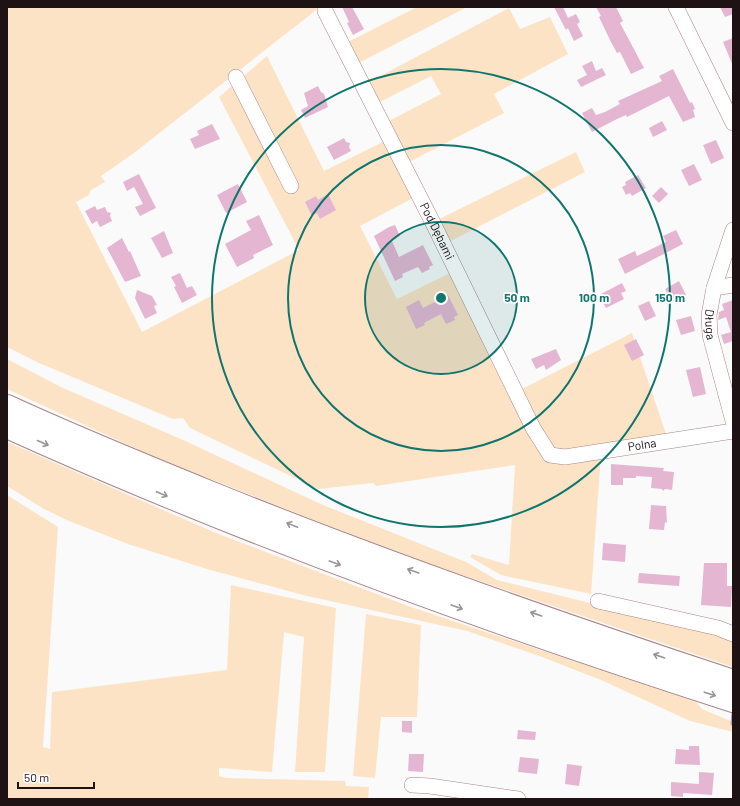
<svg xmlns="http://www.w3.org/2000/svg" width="740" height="806" font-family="Barlow,sans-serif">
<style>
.green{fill:#fde3c5}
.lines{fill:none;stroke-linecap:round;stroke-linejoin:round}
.stream{stroke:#bca2cc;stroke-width:3}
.building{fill:#e5b6d2}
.minor-casing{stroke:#a88588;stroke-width:16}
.highway-casing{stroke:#a88588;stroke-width:24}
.minor{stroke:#fff;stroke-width:15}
.highway{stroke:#fff;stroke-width:22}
.oneway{stroke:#9a9495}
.ring{fill:none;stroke:#0f766e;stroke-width:2}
.labels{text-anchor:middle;stroke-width:3.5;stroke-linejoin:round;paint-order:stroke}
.street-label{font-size:12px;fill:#1f1214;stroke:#fff}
.centre{fill:#0f766e;stroke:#fff;stroke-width:2}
.ring-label{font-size:12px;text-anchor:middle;font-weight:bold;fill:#0f766e;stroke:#fff;stroke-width:3.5;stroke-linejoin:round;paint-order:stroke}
</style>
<rect width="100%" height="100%" fill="#fafafa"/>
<g class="green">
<path d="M 7,7 L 320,7 L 134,153 L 101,176 L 105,182 L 91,190 L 89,195 L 76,202 L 142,332 L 299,250 L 219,97 L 267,56 L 324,171 L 387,140 L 415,197 L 360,226 L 397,299 L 452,272 L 547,455 L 601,454 L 591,594 L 501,575 L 470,557 L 472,554 L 509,565 L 515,465 L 376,486 L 373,483 L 318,489 L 190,428 L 183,418 L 173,419 L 39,363 L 7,347 Z"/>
<path d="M 417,7 L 467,7 L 355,65 L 346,43 Z"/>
<path d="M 509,8 L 520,29 L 550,17 L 568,54 L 494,94 L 504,113 L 407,163 L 385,123 L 441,94 L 431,76 L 376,104 L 365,84 Z"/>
<path d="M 576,152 L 585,172 L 447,243 L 435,221 Z"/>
<path d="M 632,333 L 666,434 L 567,452 L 552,447 L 520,390 Z"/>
<path d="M 7,359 L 63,388 L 183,440 L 323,505 L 466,562 L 497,580 L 732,638 L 733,667 L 400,554 L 152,456 L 7,389 Z"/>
<path d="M 7,442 L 216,533 L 411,607 L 696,702 L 702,709 L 733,722 L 733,732 L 690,721 L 601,680 L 542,657 L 467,631 L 307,596 L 210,570 L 128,544 L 69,521 L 44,509 L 7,486 Z"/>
<path d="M 7,495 L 58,527 L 43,747 L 50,749 L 52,692 L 227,670 L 231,585 L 336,608 L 325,772 L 295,772 L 304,637 L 284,632 L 272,772 L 219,768 L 219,776 L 226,778 L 345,781 L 346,786 L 369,787 L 368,799 L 7,799 Z"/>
<path d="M 366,614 L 421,625 L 417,717 L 381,717 L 375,778 L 353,776 Z"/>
</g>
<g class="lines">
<path class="stream" d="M 732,724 L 733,712"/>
</g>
<g class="building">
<path d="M 342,7 L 352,7 L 364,29 L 353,35 L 347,23 L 349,22 Z"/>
<path d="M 554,7 L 563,7 L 568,18 L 576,14 L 580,22 L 577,24 L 583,36 L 574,41 L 568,28 L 566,30 Z"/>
<path d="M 596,7 L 616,7 L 623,21 L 620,23 L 644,68 L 631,74 L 620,52 L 617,53 L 610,40 L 599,17 L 601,16 Z"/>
<path d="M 720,7 L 733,7 L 733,14 L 725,17 Z"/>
<path d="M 733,38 L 733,66 L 723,42 Z"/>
<path d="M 592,61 L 596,71 L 602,68 L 606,75 L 581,87 L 577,80 L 587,75 L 582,66 Z"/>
<path d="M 673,69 L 690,103 L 692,102 L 695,109 L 693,110 L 695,117 L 683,122 L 669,96 L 627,117 L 626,115 L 617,119 L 592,132 L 582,113 L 592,108 L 596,115 L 605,112 L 620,104 L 618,101 L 662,81 L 659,76 Z"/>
<path d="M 318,86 L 321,92 L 324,94 L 328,107 L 305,118 L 301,110 L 308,106 L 304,93 Z"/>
<path d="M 662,121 L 667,130 L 653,137 L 649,128 Z"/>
<path d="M 212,124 L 220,139 L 195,149 L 190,139 L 199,135 L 197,131 Z"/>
<path d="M 344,138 L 346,142 L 350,143 L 349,147 L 351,151 L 334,160 L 327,147 Z"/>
<path d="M 716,140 L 724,158 L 711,164 L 703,145 Z"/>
<path d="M 694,164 L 702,180 L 689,186 L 681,170 Z"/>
<path d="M 139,174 L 156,208 L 140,216 L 135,207 L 143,204 L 134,187 L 127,191 L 123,182 Z"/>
<path d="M 638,175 L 646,188 L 632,196 L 630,193 L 626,195 L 622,187 L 626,185 L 625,182 Z"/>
<path d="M 238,184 L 247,202 L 226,213 L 217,195 Z"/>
<path d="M 661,187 L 668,194 L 659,203 L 652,196 Z"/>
<path d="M 328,194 L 336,210 L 320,219 L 317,213 L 312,216 L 305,202 L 316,196 L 318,200 Z"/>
<path d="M 95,206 L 97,210 L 105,207 L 107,212 L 111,213 L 110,216 L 112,221 L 100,227 L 97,221 L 92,224 L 85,211 Z"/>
<path d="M 259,215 L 273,245 L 253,255 L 254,258 L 237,267 L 225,244 L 251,230 L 246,221 Z"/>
<path d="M 395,225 L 400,236 L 392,241 L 399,257 L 423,245 L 433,265 L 429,267 L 430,269 L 422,273 L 418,267 L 402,274 L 403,277 L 395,281 L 374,236 L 389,227 Z"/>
<path d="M 676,230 L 683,244 L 625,274 L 618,259 L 635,251 L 637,256 L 666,242 L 663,236 Z"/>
<path d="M 164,231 L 173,253 L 162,258 L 151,238 Z"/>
<path d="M 122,238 L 129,252 L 130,251 L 141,276 L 125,282 L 107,248 Z"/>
<path d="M 180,273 L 187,288 L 192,286 L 197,295 L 182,303 L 174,287 L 176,286 L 171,277 Z"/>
<path d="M 679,281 L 686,295 L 672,302 L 665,289 Z"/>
<path d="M 622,283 L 626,291 L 621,293 L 624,299 L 606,308 L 599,295 Z"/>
<path d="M 137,290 L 152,296 L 157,305 L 154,306 L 157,313 L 145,319 L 135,298 Z"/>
<path d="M 448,295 L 458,315 L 454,317 L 455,320 L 446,324 L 441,314 L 424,323 L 425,325 L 416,329 L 406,307 L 419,300 L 423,308 Z"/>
<path d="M 733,300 L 733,341 L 724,344 L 721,335 L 731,332 L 726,317 L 718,320 L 719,312 L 724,310 L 722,304 Z"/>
<path d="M 649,301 L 656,316 L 645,321 L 638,306 Z"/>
<path d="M 691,316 L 695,331 L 681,335 L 676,320 Z"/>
<path d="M 636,339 L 644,355 L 632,361 L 624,345 Z"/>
<path d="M 556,349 L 561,360 L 546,370 L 544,365 L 536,369 L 531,359 Z"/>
<path d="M 700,367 L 706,394 L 693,397 L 686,370 Z"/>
<path d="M 611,464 L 664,468 L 663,471 L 674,472 L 672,490 L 665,489 L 663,491 L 662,489 L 651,488 L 652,477 L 636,476 L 636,478 L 623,478 L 623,485 L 611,485 Z"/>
<path d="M 651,505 L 666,506 L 667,523 L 665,522 L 664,530 L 649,529 Z"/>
<path d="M 603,543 L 626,545 L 625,562 L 602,560 Z"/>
<path d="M 704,563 L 727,563 L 727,586 L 732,586 L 731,607 L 701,605 Z"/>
<path d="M 639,573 L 680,576 L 679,586 L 638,583 Z"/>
<path d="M 402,721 L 412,721 L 412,733 L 402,732 Z"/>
<path d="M 518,730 L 536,732 L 535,740 L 517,739 Z"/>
<path d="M 689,746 L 699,746 L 700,765 L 675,764 L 676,749 L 689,750 Z"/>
<path d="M 409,754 L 424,754 L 423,772 L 408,771 Z"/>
<path d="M 520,757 L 539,759 L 537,774 L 518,772 Z"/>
<path d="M 567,764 L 582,766 L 579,786 L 565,784 Z"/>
<path d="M 699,772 L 714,773 L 712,795 L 683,793 L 683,797 L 671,796 L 671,782 L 699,784 Z"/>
</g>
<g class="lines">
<g class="minor-casing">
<g id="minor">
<path id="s1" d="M 325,7 L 325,11 L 435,227 L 533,428 L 550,455 L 565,457 L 733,431"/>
<path d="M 676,7 L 733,123"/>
<path d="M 236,77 L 291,186"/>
<path id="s2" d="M 733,230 L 714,288 L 709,315 L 710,335 L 733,421"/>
<path d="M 714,288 L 733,285"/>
<path d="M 598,601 L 718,628 L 733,634"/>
<path d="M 412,785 L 430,786 L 518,799"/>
</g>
</g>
<g class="highway-casing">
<g id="highway">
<path d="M 7,406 C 74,437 143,465 212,493 C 383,562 557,623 733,681"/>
<path d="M 7,427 C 243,534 487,622 733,701"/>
</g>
</g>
<use href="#minor" class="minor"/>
<use href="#highway" class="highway"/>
</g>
<defs><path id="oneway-shaft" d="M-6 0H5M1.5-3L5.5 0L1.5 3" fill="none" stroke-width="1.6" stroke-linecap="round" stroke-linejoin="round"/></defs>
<g class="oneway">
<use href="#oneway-shaft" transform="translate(43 443) rotate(24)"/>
<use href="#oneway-shaft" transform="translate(162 494) rotate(23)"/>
<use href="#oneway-shaft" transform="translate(292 525) rotate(-158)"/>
<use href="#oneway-shaft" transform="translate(335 563) rotate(20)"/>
<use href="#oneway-shaft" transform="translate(413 571) rotate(-160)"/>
<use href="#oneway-shaft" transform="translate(457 607) rotate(20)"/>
<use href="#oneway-shaft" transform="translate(536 614) rotate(-161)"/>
<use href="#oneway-shaft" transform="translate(659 656) rotate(-161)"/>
<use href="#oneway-shaft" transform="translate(710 694) rotate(18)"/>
</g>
<circle cx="441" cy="298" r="76" fill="#0f766e" fill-opacity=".12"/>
<g class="ring">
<circle cx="441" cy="298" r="76"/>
<circle cx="441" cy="298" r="153"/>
<circle cx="441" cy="298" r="229"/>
</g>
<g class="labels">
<g class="street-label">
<text dy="4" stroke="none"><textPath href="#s1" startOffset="251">Pod Dębami</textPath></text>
<text dy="4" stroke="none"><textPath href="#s2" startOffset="98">Długa</textPath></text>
<text dy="4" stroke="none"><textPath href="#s1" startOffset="595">Polna</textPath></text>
</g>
</g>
<circle cx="441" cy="298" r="6" class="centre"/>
<g class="ring-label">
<text x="517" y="302">50 m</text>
<text x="594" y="302">100 m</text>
<text x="670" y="302">150 m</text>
</g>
<rect width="740" height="806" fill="none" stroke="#1f1214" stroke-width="16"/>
<path d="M18 782v6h76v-6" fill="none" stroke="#1f1214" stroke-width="2"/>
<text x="24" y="782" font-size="12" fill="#1f1214" stroke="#ffffff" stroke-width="3" paint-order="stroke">50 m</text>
</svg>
